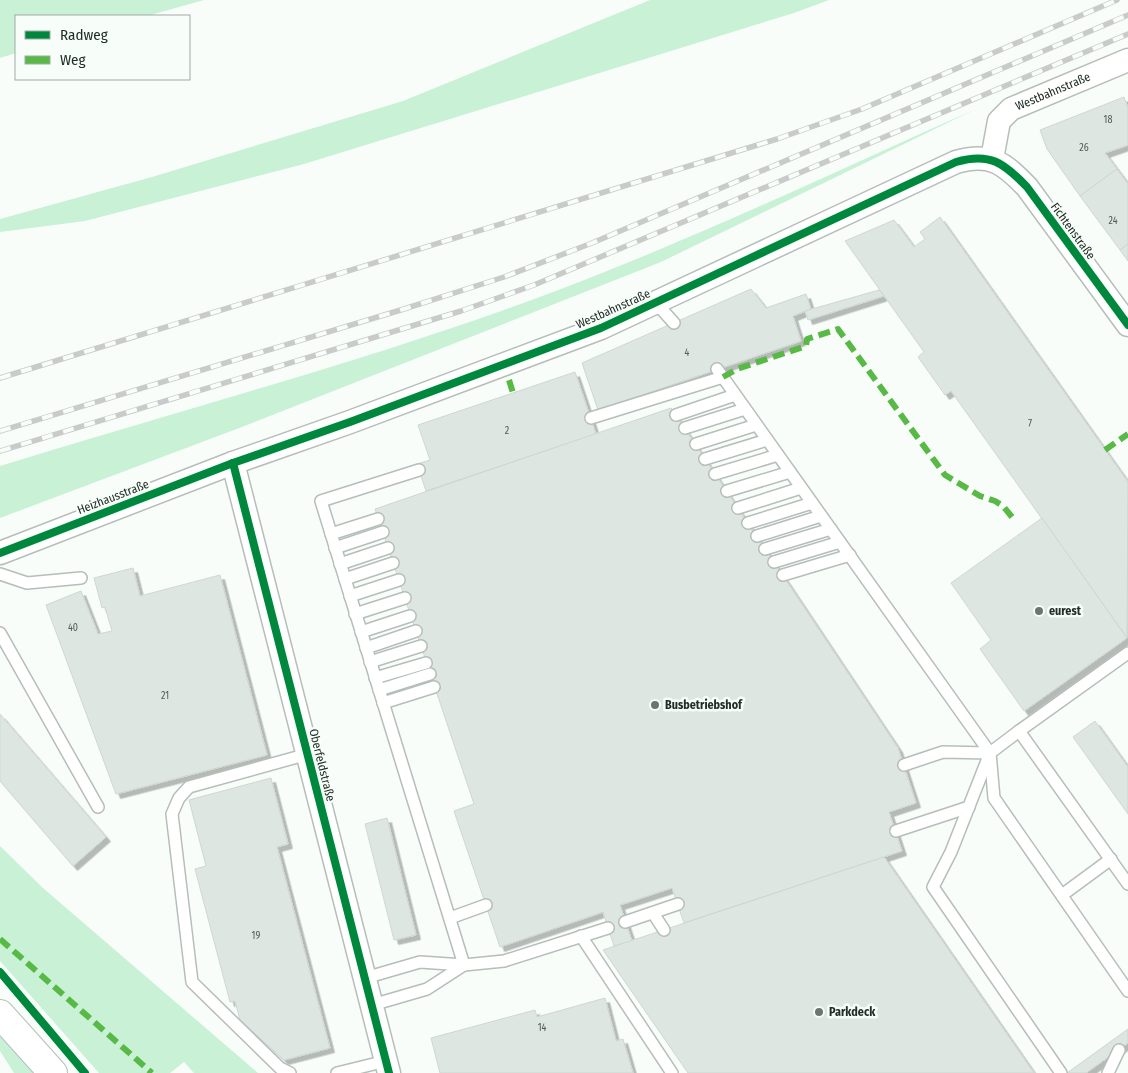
<svg xmlns="http://www.w3.org/2000/svg" width="1128" height="1073" font-family="'Fira Sans Condensed',sans-serif">
<style>
.green{fill:#c8f1d6}
.building{fill:#dee6e1;stroke:#ced7d1;filter:url(#shadow)}
.lines{fill:none;stroke-linecap:round;stroke-linejoin:round}
.lane-casing{stroke:#b6beb9;stroke-width:14}
.street-casing{stroke:#b6beb9;stroke-width:25}
.highway-casing{stroke:#b6beb9;stroke-width:30}
.lane{stroke:#fefffe;stroke-width:11}
.street{stroke:#fefffe;stroke-width:22}
.highway{stroke:#fefffe;stroke-width:28}
.rail-casing{stroke:#c9cbca;stroke-width:5.5}
.rail{stroke:#f7fef9;stroke-width:4;stroke-dasharray:11;stroke-linecap:butt}
.quiet{stroke:#58b947;stroke-width:6;stroke-dasharray:12 6;stroke-linecap:butt}
.cycleway-casing{stroke:#f7fef9;stroke-width:11}
.cycleway{stroke:#00873e;stroke-width:8}
.poi-dot{fill:#6c7670;stroke:#f7fef9;stroke-width:2}
.labels{text-anchor:middle;stroke-width:5;stroke-linejoin:round;paint-order:stroke}
.number-label{font-size:10px;fill:#515c55}
.street-label{font-size:12px;fill:#212d25;stroke:#f7fef9}
.poi-label{font-size:12px;font-weight:bold;fill:#212d25;stroke:#f7fef9;text-anchor:start}
</style>
<defs>
<filter id="shadow"><feDropShadow dx="4.5" dy="4.5" stdDeviation="0" flood-color="#0004"/></filter>
</defs>
<rect width="100%" height="100%" fill="#f8fdfa"/>
<g class="green">
<path d="M 0,0 L 204,0 L 147,16 L 16,16 L 16,53 L 0,58 Z"/>
<path d="M 650,0 L 829,0 L 794,13 L 304,164 L 85,221 L 0,232 L 0,219 L 152,177 L 403,101 Z"/>
<path d="M 976,109 L 661,262 L 242,427 L 0,518 L 0,466 C 203,403 410,350 607,271 C 732,221 854,163 976,109 Z"/>
<path d="M 0,846 L 43,888 L 258,1073 L 194,1073 L 184,1062 L 170,1073 L 99,1073 L 0,961 Z"/>
<path d="M 0,1032 L 37,1073 L 14,1073 L 0,1051 Z"/>
</g>
<g class="building">
<path d="M 1124,97 L 1128,108 L 1128,145 L 1105,153 L 1117,169 L 1080,196 L 1047,149 L 1040,130 Z"/>
<path d="M 1117,169 L 1128,184 L 1128,244 L 1120,250 L 1080,196 Z"/>
<path d="M 940,217 L 1128,482 L 1127,638 L 951,391 L 945,395 L 918,357 L 924,352 L 845,241 L 894,220 L 914,247 L 925,239 L 920,232 Z"/>
<path d="M 1128,244 L 1128,261 L 1120,250 Z"/>
<path d="M 751,289 L 766,308 L 806,294 L 811,309 L 793,316 L 801,341 L 598,410 L 582,363 Z"/>
<path d="M 879,290 L 884,296 L 808,320 L 805,311 Z"/>
<path d="M 575,372 L 596,434 L 426,491 L 417,464 L 430,460 L 418,425 Z"/>
<path d="M 671,408 L 898,748 L 916,803 L 889,812 L 902,851 L 684,923 L 672,888 L 620,905 L 632,941 L 614,946 L 603,912 L 500,947 L 454,811 L 474,804 L 375,509 Z"/>
<path d="M 1042,518 L 1127,638 L 1024,711 L 980,649 L 991,640 L 951,583 Z"/>
<path d="M 133,568 L 140,596 L 220,575 L 267,755 L 116,794 L 46,605 L 81,591 L 98,634 L 112,631 L 105,607 L 102,608 L 94,578 Z"/>
<path d="M 0,714 L 106,837 L 73,866 L 0,781 Z"/>
<path d="M 1095,721 L 1128,767 L 1128,814 L 1073,737 Z"/>
<path d="M 271,778 L 288,844 L 277,847 L 330,1048 L 284,1060 L 240,1020 L 235,1001 L 230,1002 L 195,869 L 206,866 L 189,800 Z"/>
<path d="M 387,818 L 416,935 L 394,940 L 365,824 Z"/>
<path d="M 884,857 L 1034,1073 L 688,1073 L 603,950 Z"/>
<path d="M 605,998 L 616,1041 L 623,1039 L 633,1073 L 440,1073 L 431,1038 L 535,1010 L 537,1017 Z"/>
<path d="M 1128,1029 L 1128,1043 L 1086,1073 L 1067,1073 Z"/>
</g>
<g class="lines">
<g class="lane-casing">
<g id="lane">
<path d="M 656,303 L 674,323"/>
<path d="M 717,369 L 990,753 L 994,798 L 1128,991"/>
<path d="M 676,415 L 735,395"/>
<path d="M 591,418 L 723,377"/>
<path d="M 685,428 L 745,409"/>
<path d="M 696,444 L 756,425"/>
<path d="M 705,459 L 767,440"/>
<path d="M 419,470 L 321,501 L 464,965"/>
<path d="M 715,474 L 778,455"/>
<path d="M 727,491 L 790,472"/>
<path d="M 738,508 L 801,488"/>
<path d="M 748,523 L 812,503"/>
<path d="M 331,534 L 378,519"/>
<path d="M 757,536 L 821,516"/>
<path d="M 335,548 L 383,532"/>
<path d="M 765,549 L 831,529"/>
<path d="M 774,562 L 840,542"/>
<path d="M 340,564 L 388,548"/>
<path d="M 0,574 L 27,583 L 81,578"/>
<path d="M 783,575 L 850,555"/>
<path d="M 345,579 L 393,563"/>
<path d="M 350,596 L 399,580"/>
<path d="M 355,614 L 405,598"/>
<path d="M 361,632 L 410,616"/>
<path d="M 0,633 L 98,807"/>
<path d="M 366,648 L 416,631"/>
<path d="M 370,662 L 421,646"/>
<path d="M 375,678 L 426,663"/>
<path d="M 379,690 L 430,674"/>
<path d="M 383,703 L 434,687"/>
<path d="M 1019,731 L 1128,653"/>
<path d="M 904,765 L 943,752 L 990,753"/>
<path d="M 896,831 L 969,807"/>
<path d="M 1062,895 L 1111,859"/>
<path d="M 653,913 L 664,930"/>
<path d="M 450,918 L 486,905"/>
<path d="M 625,922 L 678,904"/>
<path d="M 581,936 L 672,1073"/>
<path d="M 365,978 L 420,962 L 464,965 L 504,961 L 608,928"/>
<path d="M 372,1005 L 427,989 L 464,965"/>
<path d="M 290,1073 L 280,1068 L 192,982 L 172,814 L 179,798 L 189,787 L 308,754"/>
<path d="M 337,1073 L 386,1061"/>
<path d="M 1061,1073 L 933,887 L 951,852 L 990,753 L 1019,731 L 1128,884"/>
<path d="M 1108,1073 L 1119,1050"/>
</g>
</g>
<g class="street-casing">
<g id="street">
<path id="s1" d="M 992,159 L 999,121 L 1011,109 L 1128,60"/>
<path d="M 233,463 L 389,1073"/>
<path d="M 0,553 L 233,463 L 350,422 L 601,328 L 956,162 C 990,152 1004,163 1027,187 L 1128,325"/>
</g>
</g>
<g class="highway-casing">
<path id="highway" d="M 0,1014 L 53,1073"/>
</g>
<use href="#lane" class="lane"/>
<use href="#street" class="street"/>
<use href="#highway" class="highway"/>
<g class="rail-casing">
<g id="rail">
<path d="M 0,378 L 777,139 L 862,109 L 1117,0"/>
<path d="M 0,431 L 404,309 L 504,277 L 592,243 L 1128,15"/>
<path d="M 0,451 L 461,311 L 534,285 L 1128,34"/>
</g>
</g>
<use href="#rail" class="rail"/>
<g class="quiet">
<path d="M 723,377 L 737,369 L 806,346 L 807,339 L 838,329 L 945,475 L 980,496 L 995,501 L 1003,506 L 1012,517"/>
<path d="M 509,380 L 513,393"/>
<path d="M 1105,450 L 1128,434"/>
<path d="M 0,939 L 152,1073"/>
</g>
<g class="cycleway-casing">
<g id="cycleway">
<path d="M 233,463 L 389,1073"/>
<path d="M 0,553 L 233,463 L 350,422 L 601,328 L 956,162 C 990,152 1004,163 1027,187 L 1128,325"/>
<path d="M 0,972 L 85,1073"/>
</g>
</g>
<use href="#cycleway" class="cycleway"/>
</g>
<g class="poi-dot">
<circle cx="1039" cy="611" r="5"/>
<circle cx="655" cy="705" r="5"/>
<circle cx="819" cy="1012" r="5"/>
</g>
<g class="labels">
<g class="number-label">
<text x="1108" y="123">18</text>
<text x="1084" y="151">26</text>
<text x="1113" y="224">24</text>
<text x="687" y="356">4</text>
<text x="1030" y="427">7</text>
<text x="507" y="434">2</text>
<text x="73" y="631">40</text>
<text x="165" y="699">21</text>
<text x="256" y="939">19</text>
<text x="542" y="1031">14</text>
</g>
<g class="street-label">
<text dy="4" stroke="none"><textPath href="#s1" startOffset="101">Westbahnstraße</textPath></text>
<text transform="translate(1073 231) rotate(54)" y="4">Fichtenstraße</text>
<text transform="translate(613 309) rotate(-24)" y="4">Westbahnstraße</text>
<text transform="translate(113 497) rotate(-21)" y="4">Heizhausstraße</text>
<text transform="translate(322 765) rotate(76)" y="4">Oberfeldstraße</text>
</g>
<g class="poi-label">
<text x="1049" y="615">eurest</text>
<text x="665" y="709">Busbetriebshof</text>
<text x="829" y="1016">Parkdeck</text>
</g>
</g>
<rect x="15" y="15" width="175" height="65" fill="#f7fef9" stroke="#a1aaa4"/>
<rect x="25" y="31" width="25" height="8" fill="#00873e" stroke="#a1aaa4"/>
<text x="60" y="40" font-size="15" fill="#212d25">Radweg</text>
<rect x="25" y="56" width="25" height="8" fill="#58b947" stroke="#a1aaa4"/>
<text x="60" y="65" font-size="15" fill="#212d25">Weg</text>
</svg>
